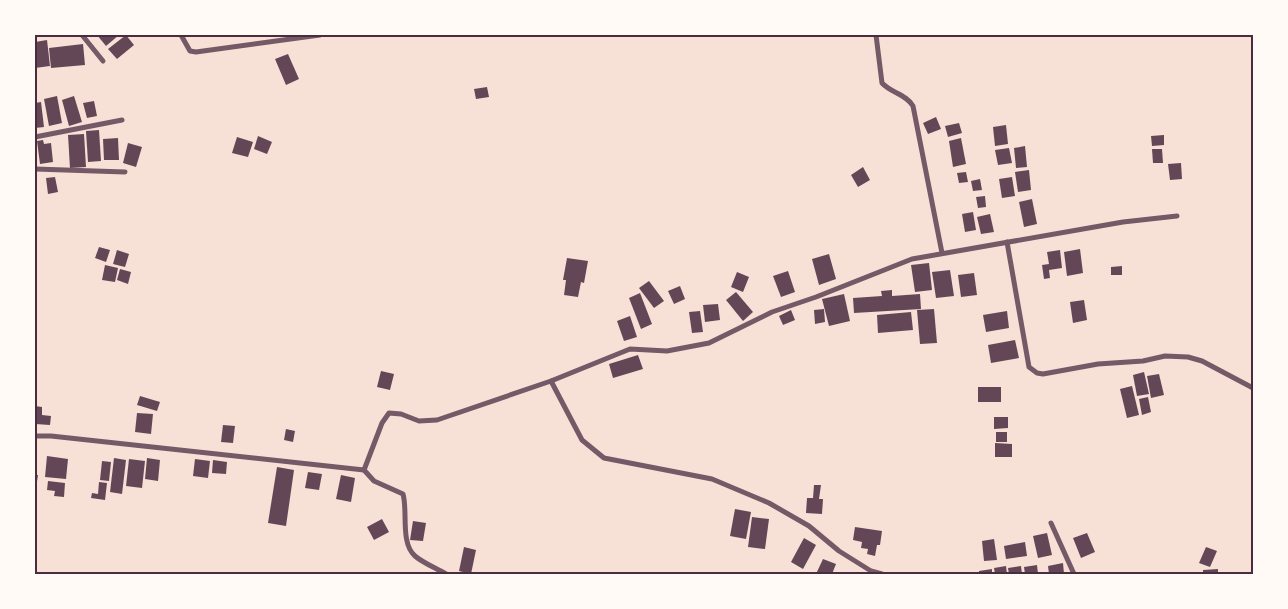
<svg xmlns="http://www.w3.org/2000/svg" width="1288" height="609" font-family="Karla,sans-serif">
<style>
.building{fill:#644757}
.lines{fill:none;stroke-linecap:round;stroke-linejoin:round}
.minor{stroke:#755966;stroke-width:5}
.neatline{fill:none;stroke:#4a2c40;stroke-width:2}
</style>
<rect width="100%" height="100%" fill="#f7e1d7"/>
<g class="building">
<path d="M 97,35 L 119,35 L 106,46 Z"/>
<path d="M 126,35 L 134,45 L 117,59 L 108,49 Z"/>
<path d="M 47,40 L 50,66 L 35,68 L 35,42 Z"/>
<path d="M 83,44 L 85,65 L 51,68 L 49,48 Z"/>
<path d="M 288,54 L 299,79 L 286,85 L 275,59 Z"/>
<path d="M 487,87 L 489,97 L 476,99 L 474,89 Z"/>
<path d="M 57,96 L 62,123 L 49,126 L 44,99 Z"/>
<path d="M 74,96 L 82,122 L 69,126 L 62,100 Z"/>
<path d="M 94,101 L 97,116 L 87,118 L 83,103 Z"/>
<path d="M 41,102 L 44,127 L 35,128 L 35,103 Z"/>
<path d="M 936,117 L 941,129 L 928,134 L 923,123 Z"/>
<path d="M 959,123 L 962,133 L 948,137 L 945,126 Z"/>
<path d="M 1006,125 L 1008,144 L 995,146 L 993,127 Z"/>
<path d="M 99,130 L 101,161 L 88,162 L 86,131 Z"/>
<path d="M 84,134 L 86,167 L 70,168 L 68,135 Z"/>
<path d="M 1164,135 L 1164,145 L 1152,146 L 1151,136 Z"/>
<path d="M 258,136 L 272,142 L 267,154 L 254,149 Z"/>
<path d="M 237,137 L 253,142 L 248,157 L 232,153 Z"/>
<path d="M 118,138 L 119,160 L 104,160 L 103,139 Z"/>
<path d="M 961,138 L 966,164 L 953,167 L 949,141 Z"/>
<path d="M 43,140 L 44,144 L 51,143 L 53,162 L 40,164 L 37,141 Z"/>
<path d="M 128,143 L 142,147 L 136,167 L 123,163 Z"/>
<path d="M 1025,146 L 1027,167 L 1016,168 L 1014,148 Z"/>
<path d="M 1009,148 L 1012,163 L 998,165 L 995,150 Z"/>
<path d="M 1152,149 L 1162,149 L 1163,163 L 1153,163 Z"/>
<path d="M 1181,163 L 1182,179 L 1170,180 L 1168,164 Z"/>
<path d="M 863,167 L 870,180 L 858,187 L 851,175 Z"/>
<path d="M 1029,170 L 1031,190 L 1018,192 L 1015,172 Z"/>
<path d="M 966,172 L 968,182 L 959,183 L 957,173 Z"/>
<path d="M 55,177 L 58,192 L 48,194 L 46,178 Z"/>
<path d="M 1012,177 L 1015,196 L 1002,198 L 999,179 Z"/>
<path d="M 980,179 L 982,190 L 973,191 L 971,181 Z"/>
<path d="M 985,196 L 986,207 L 978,208 L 976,197 Z"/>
<path d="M 1032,199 L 1037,224 L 1024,227 L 1019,202 Z"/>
<path d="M 973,212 L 976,230 L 965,232 L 962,214 Z"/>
<path d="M 990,214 L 994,232 L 981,234 L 977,217 Z"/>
<path d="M 99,247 L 110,250 L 106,262 L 95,258 Z"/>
<path d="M 1080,249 L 1083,273 L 1067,276 L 1064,252 Z"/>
<path d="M 117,250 L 129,254 L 125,267 L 113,264 Z"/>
<path d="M 1060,250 L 1062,268 L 1049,270 L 1050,278 L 1044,279 L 1042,265 L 1049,264 L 1047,252 Z"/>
<path d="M 829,254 L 836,279 L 819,285 L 812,259 Z"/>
<path d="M 567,258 L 588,261 L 584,283 L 581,282 L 578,297 L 564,295 L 566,280 L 563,280 Z"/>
<path d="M 929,263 L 932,290 L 915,292 L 911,265 Z"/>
<path d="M 105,265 L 118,268 L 115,282 L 102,280 Z"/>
<path d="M 1122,266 L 1122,275 L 1111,275 L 1111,267 Z"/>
<path d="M 120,269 L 131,272 L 128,284 L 117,280 Z"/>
<path d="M 950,270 L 954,296 L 936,298 L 932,272 Z"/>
<path d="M 788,271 L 795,292 L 781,297 L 773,276 Z"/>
<path d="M 737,272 L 749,277 L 743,292 L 731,287 Z"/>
<path d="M 974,273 L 977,295 L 961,297 L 958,275 Z"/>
<path d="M 649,281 L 664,301 L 654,308 L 639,288 Z"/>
<path d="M 680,286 L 685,299 L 674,304 L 668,291 Z"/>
<path d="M 892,290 L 892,296 L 920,294 L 921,309 L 854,313 L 853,298 L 882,296 L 881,291 Z"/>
<path d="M 736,292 L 753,312 L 743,321 L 726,300 Z"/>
<path d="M 640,293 L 652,324 L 641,329 L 629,298 Z"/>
<path d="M 844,294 L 850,321 L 829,326 L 822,299 Z"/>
<path d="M 1084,300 L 1087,320 L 1073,323 L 1070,302 Z"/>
<path d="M 718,304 L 720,320 L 705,322 L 703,305 Z"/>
<path d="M 824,309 L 825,322 L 815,324 L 814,310 Z"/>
<path d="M 934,309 L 937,343 L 920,344 L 917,310 Z"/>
<path d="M 791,310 L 795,320 L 783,325 L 779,316 Z"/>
<path d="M 700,311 L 703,332 L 692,333 L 689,312 Z"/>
<path d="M 1007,311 L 1009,328 L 986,332 L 983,315 Z"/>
<path d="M 911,312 L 913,330 L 878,333 L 877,315 Z"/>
<path d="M 630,316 L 637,337 L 624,341 L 617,321 Z"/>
<path d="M 1015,340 L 1019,358 L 991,363 L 988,345 Z"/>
<path d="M 638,355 L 643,369 L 613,378 L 609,364 Z"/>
<path d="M 381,371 L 394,374 L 390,390 L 377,387 Z"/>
<path d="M 1144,372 L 1149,394 L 1137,396 L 1133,375 Z"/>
<path d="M 1159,374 L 1164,395 L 1151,398 L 1147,376 Z"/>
<path d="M 1132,386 L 1139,415 L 1127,418 L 1120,389 Z"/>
<rect x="978" y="387" width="23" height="15"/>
<path d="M 140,396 L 160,402 L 157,411 L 137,405 Z"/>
<path d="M 1148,397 L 1151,412 L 1142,415 L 1139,399 Z"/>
<path d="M 35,406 L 42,407 L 42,415 L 51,416 L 50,425 L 35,424 Z"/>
<path d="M 137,413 L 153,414 L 151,434 L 135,432 Z"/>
<path d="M 994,417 L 1008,417 L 1008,428 L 994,429 Z"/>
<path d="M 223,425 L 235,426 L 233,443 L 221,442 Z"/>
<path d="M 286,429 L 295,431 L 293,442 L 284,440 Z"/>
<rect x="996" y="432" width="11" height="10"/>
<path d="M 995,443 L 1012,444 L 1012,457 L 995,457 Z"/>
<path d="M 47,456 L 68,459 L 66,479 L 45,477 Z"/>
<path d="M 114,458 L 126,460 L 122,494 L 110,492 Z"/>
<path d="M 147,458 L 160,460 L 158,481 L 145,479 Z"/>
<path d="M 129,459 L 145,461 L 142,488 L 126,486 Z"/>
<path d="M 195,459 L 210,461 L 208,478 L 193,476 Z"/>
<path d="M 213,460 L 227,462 L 226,474 L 212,473 Z"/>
<path d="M 102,461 L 111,462 L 109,481 L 100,480 Z"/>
<path d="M 277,467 L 294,470 L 286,526 L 268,523 Z"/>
<path d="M 308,472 L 322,474 L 319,490 L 305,488 Z"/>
<path d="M 35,475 L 38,475 L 36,488 L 35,488 Z"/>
<path d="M 341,475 L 355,478 L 351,502 L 336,499 Z"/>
<path d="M 48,481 L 65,483 L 64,497 L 54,496 L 55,491 L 47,490 Z"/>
<path d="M 99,482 L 107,483 L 105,500 L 91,498 L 92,493 L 98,494 Z"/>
<path d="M 814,485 L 821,485 L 819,499 L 823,499 L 822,514 L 806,513 L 807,498 L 813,498 Z"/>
<path d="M 735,509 L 751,512 L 746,539 L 730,536 Z"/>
<path d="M 752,517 L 769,519 L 765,549 L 748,547 Z"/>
<path d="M 382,519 L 389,532 L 374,540 L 367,527 Z"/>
<path d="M 413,521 L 426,523 L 423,541 L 410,540 Z"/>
<path d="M 855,527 L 882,531 L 880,545 L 877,545 L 875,556 L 867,554 L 868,549 L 861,548 L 862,542 L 853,540 Z"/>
<path d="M 1047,533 L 1052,555 L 1038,558 L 1033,536 Z"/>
<path d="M 1087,533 L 1095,552 L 1081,558 L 1073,538 Z"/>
<path d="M 804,538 L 816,545 L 803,569 L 791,562 Z"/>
<path d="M 994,539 L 997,560 L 984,561 L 982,541 Z"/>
<path d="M 1025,542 L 1027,556 L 1006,559 L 1004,546 Z"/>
<path d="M 464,547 L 476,550 L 471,574 L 459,571 Z"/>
<path d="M 1206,547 L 1217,551 L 1210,567 L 1199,563 Z"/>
<path d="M 823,559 L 836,564 L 832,574 L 816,574 Z"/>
<path d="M 1063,563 L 1064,574 L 1049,574 L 1048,566 Z"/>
<path d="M 1037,565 L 1038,574 L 1025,574 L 1024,567 Z"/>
<path d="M 1006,566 L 1007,574 L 995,574 L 994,568 Z"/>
<path d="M 1021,566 L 1022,574 L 1009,574 L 1008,568 Z"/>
<path d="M 992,569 L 992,574 L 979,574 L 979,571 Z"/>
<path d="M 1218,569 L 1218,574 L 1203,574 L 1203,570 Z"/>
</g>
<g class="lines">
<g class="minor">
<path d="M 82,35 L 103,61"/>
<path d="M 181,35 L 190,51 L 196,52 L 320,35"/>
<path d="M 876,35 L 882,83 C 891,93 906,94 913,106 L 942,253"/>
<path d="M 35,137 L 122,120"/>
<path d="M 35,169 L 125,172"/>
<path d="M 1007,242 L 1029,367 L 1037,373 L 1043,374 L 1098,364 L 1143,361 L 1165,356 L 1188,357 L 1202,361 L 1253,388"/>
<path d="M 551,381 L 630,349 L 667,351 L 709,343 L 772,312 L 816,297 L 912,259 L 1123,222 L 1177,216"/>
<path d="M 35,436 L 51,436 L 364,470"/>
<path d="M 364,470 L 382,423 L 389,413 L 401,414 L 419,421 L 437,420 L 551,381 L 582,440 L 604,458 L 712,479 L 769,503 L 809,526 L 839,551 L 871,571 L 882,574"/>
<path d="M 364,470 L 374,481 L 403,494 C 408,511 400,543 415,556 C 423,563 436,568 446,574"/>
<path d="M 1051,523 L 1074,574"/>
</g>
</g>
<rect width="1288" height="609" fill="none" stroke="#fffaf5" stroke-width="72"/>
<rect x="36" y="36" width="1216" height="537" class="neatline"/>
</svg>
